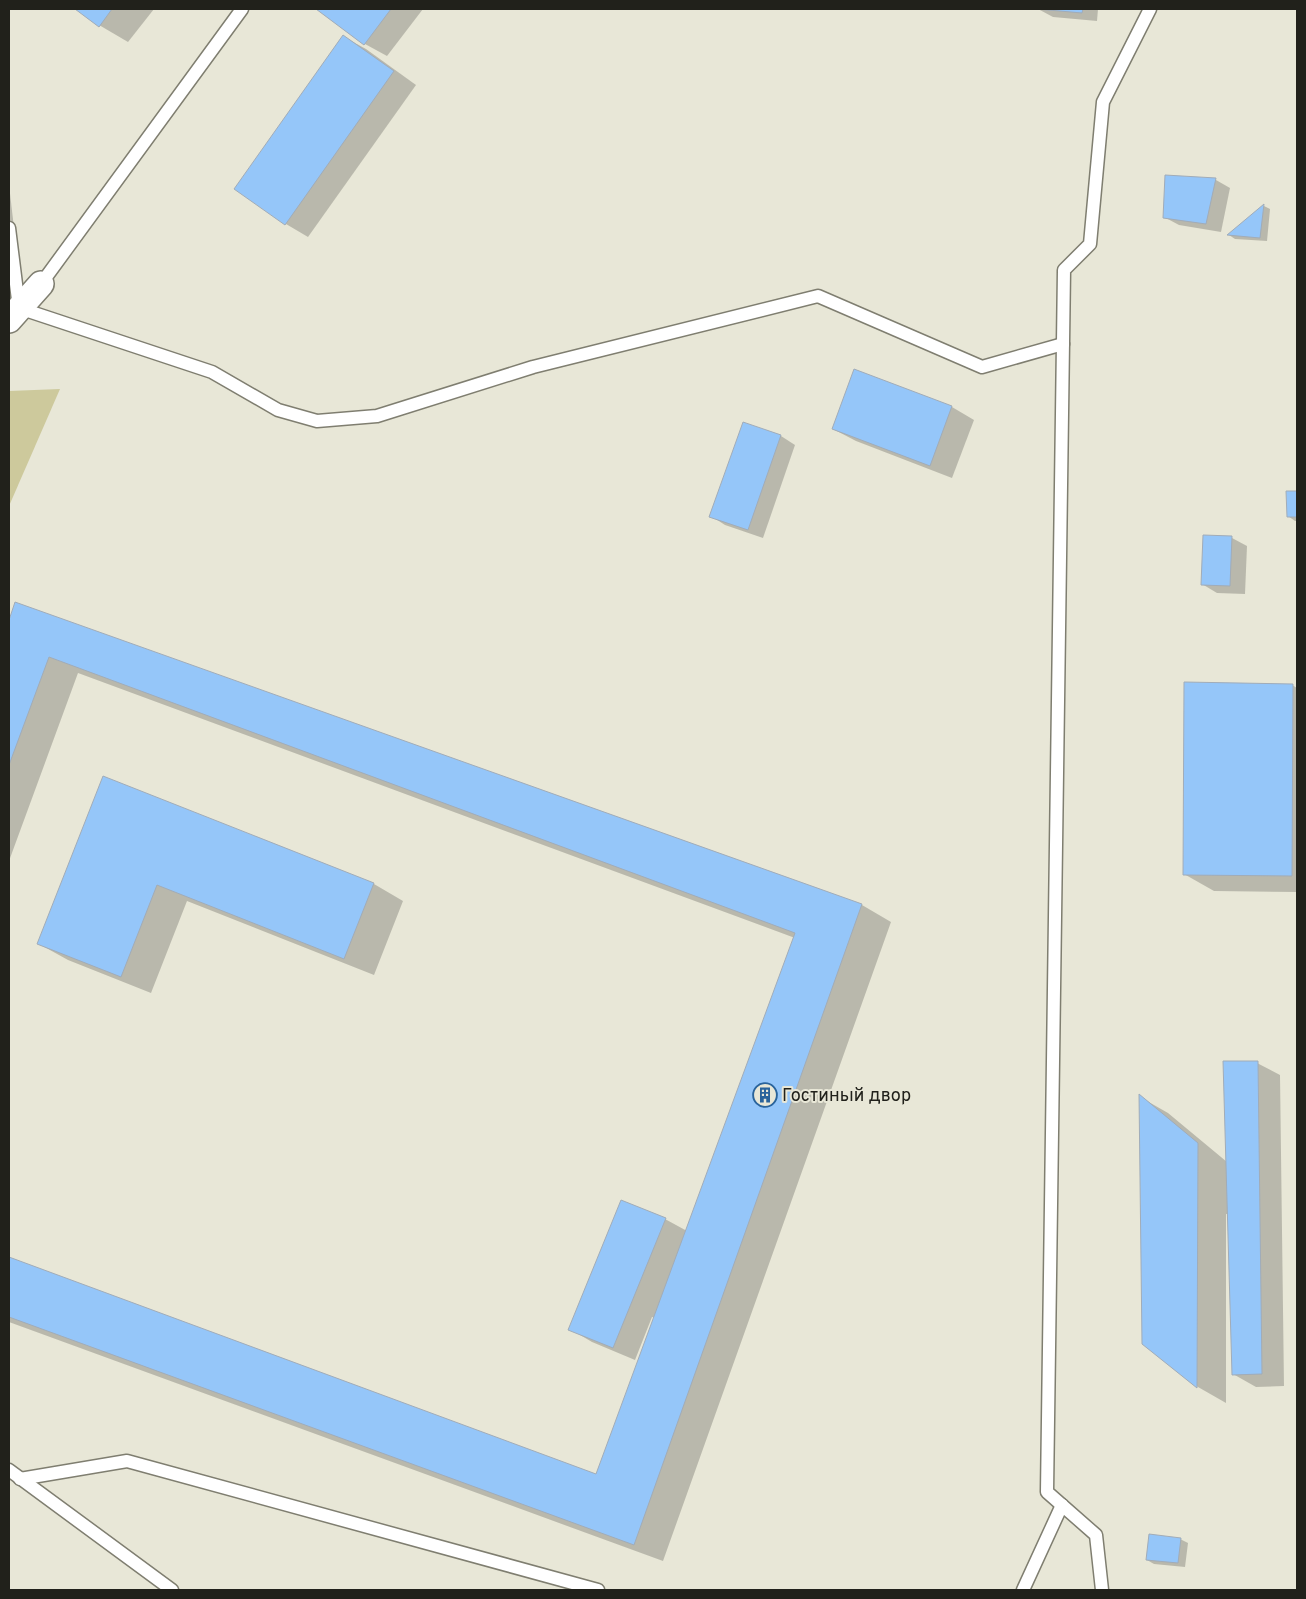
<svg xmlns="http://www.w3.org/2000/svg" width="1306" height="1599" font-family="Overpass,sans-serif">
<style>
.green{fill:#cdc99c}
.shadow{fill:#0003}
.building{fill:#95c6f9;stroke:#a1acb8}
.lines{fill:none;stroke-linecap:round;stroke-linejoin:round}
.lane-casing{stroke:#7f7e70;stroke-width:15}
.street-casing{stroke:#7f7e70;stroke-width:28}
.lane{stroke:#fff;stroke-width:12}
.street{stroke:#fff;stroke-width:25}
.labels{text-anchor:middle;stroke-width:4;stroke-linejoin:round;paint-order:stroke}
.poi-label{font-size:18px;fill:#21211b;stroke:#e8e7d7;text-anchor:start}
</style>
<rect width="100%" height="100%" fill="#e8e7d7"/>
<path class="green" d="M 60,389 L 9,506 L 9,391 Z"/>
<g class="shadow">
<path d="M 77,9 L 154,9 L 128,42 L 99,25 Z"/>
<path d="M 318,9 L 423,9 L 387,56 L 365,44 Z"/>
<path d="M 1038,9 L 1098,9 L 1097,21 L 1053,17 Z"/>
<path d="M 344,37 L 366,49 L 416,85 L 308,237 L 286,224 L 236,188 Z"/>
<path d="M 1216,180 L 1230,188 L 1221,232 L 1179,225 L 1164,217 Z"/>
<path d="M 9,185 L 20,279 L 9,281 Z"/>
<path d="M 1264,206 L 1270,209 L 1267,241 L 1235,239 L 1229,235 Z"/>
<path d="M 855,371 L 952,407 L 974,420 L 952,478 L 856,441 L 833,429 Z"/>
<path d="M 781,436 L 795,445 L 763,538 L 725,525 L 711,516 Z"/>
<path d="M 1297,492 L 1297,521 L 1295,521 L 1288,516 L 1288,493 Z"/>
<path d="M 1204,537 L 1232,538 L 1247,546 L 1245,594 L 1217,593 L 1202,584 Z"/>
<path d="M 16,604 L 862,905 L 891,922 L 663,1561 L 9,1322 L 9,1258 L 597,1475 L 655,1318 L 652,1317 L 635,1360 L 592,1342 L 570,1329 L 665,1219 L 687,1231 L 795,938 L 78,673 L 9,861 L 9,623 Z"/>
<path d="M 1292,685 L 1297,688 L 1297,892 L 1214,891 L 1184,874 Z"/>
<path d="M 104,778 L 374,884 L 403,901 L 374,975 L 187,901 L 151,993 L 68,960 L 39,944 Z"/>
<path d="M 1257,1063 L 1280,1075 L 1284,1386 L 1256,1387 L 1233,1374 L 1229,1214 L 1226,1214 L 1226,1403 L 1198,1387 L 1144,1344 L 1140,1097 L 1168,1113 L 1227,1162 Z"/>
<path d="M 1180,1539 L 1188,1543 L 1185,1567 L 1154,1564 L 1147,1560 Z"/>
</g>
<g class="building">
<path d="M 75,9 L 112,9 L 99,27 Z"/>
<path d="M 316,9 L 391,9 L 364,45 Z"/>
<path d="M 1037,9 L 1083,9 L 1082,13 Z"/>
<path d="M 343,35 L 394,71 L 285,225 L 234,189 Z"/>
<path d="M 1165,175 L 1216,178 L 1206,224 L 1163,218 Z"/>
<path d="M 1264,204 L 1260,238 L 1227,235 Z"/>
<path d="M 854,369 L 952,406 L 930,466 L 832,429 Z"/>
<path d="M 743,422 L 781,435 L 748,530 L 709,517 Z"/>
<path d="M 1286,491 L 1297,491 L 1297,517 L 1287,517 Z"/>
<path d="M 1203,535 L 1232,536 L 1230,586 L 1201,585 Z"/>
<path d="M 15,602 L 862,904 L 634,1545 L 9,1317 L 9,1257 L 596,1474 L 795,933 L 49,657 L 9,765 L 9,620 Z"/>
<path d="M 1184,682 L 1293,684 L 1292,876 L 1183,875 Z"/>
<path d="M 103,776 L 374,883 L 344,959 L 157,885 L 121,977 L 37,944 Z"/>
<path d="M 1223,1061 L 1258,1061 L 1262,1374 L 1232,1375 Z"/>
<path d="M 1139,1094 L 1198,1143 L 1197,1388 L 1142,1344 Z"/>
<path d="M 621,1200 L 666,1218 L 613,1348 L 568,1330 Z"/>
<path d="M 1149,1534 L 1181,1538 L 1178,1563 L 1146,1560 Z"/>
</g>
<g class="lines">
<g class="lane-casing">
<g id="lane">
<path d="M 9,228 L 19,308 L 212,372 L 278,410 L 317,421 L 377,416 L 533,367 L 818,296 L 982,367 L 1063,344"/>
<path d="M 41,284 L 242,9"/>
<path d="M 9,1470 L 172,1590"/>
<path d="M 20,1479 L 127,1461 L 598,1590"/>
<path d="M 1023,1590 L 1062,1505"/>
<path d="M 1102,1590 L 1096,1535 L 1047,1492 L 1064,270 L 1090,244 L 1103,102 L 1150,9"/>
</g>
</g>
<g class="street-casing">
<path id="street" d="M 9,320 L 41,284"/>
</g>
<use href="#lane" class="lane"/>
<use href="#street" class="street"/>
</g>
<defs>
<g id="building-ring" transform="scale(1.25)"><circle r="9.5" fill="#e8e7d7" stroke="#29639b" stroke-width="1.5"/><path d="M-4-6H4V6H1V3H-1V6H-4ZM-2.5-4.3h1.7v1.8h-1.7ZM.8-4.3h1.7v1.8H.8ZM-2.5-1h1.7V.8h-1.7ZM.8-1h1.7V.8H.8Z" fill="#29639b"/></g>
</defs>
<g fill-rule="evenodd">
<use href="#building-ring" x="765" y="1095"/>
</g>
<g class="labels">
<g class="poi-label">
<text x="782" y="1101">Гостиный двор</text>
</g>
</g>
<rect width="1306" height="1599" fill="none" stroke="#21211b" stroke-width="20"/>
</svg>
